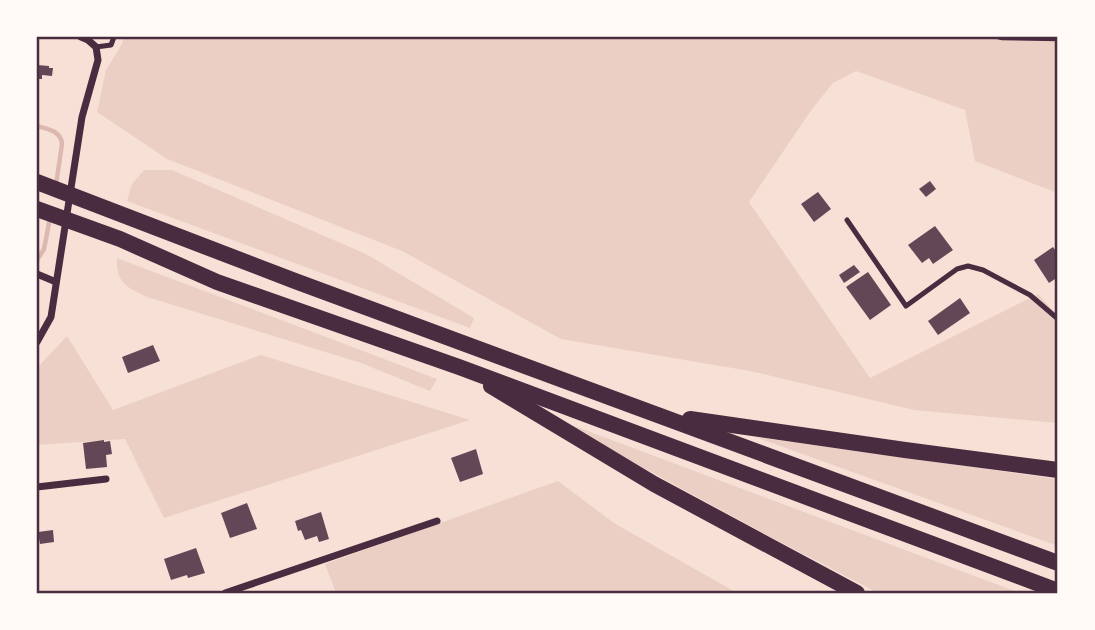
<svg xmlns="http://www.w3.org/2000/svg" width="1095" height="630" font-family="'DejaVu Sans',sans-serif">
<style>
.green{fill:#ebcfc5}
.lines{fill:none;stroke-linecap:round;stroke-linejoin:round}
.stream{stroke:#dcb8b0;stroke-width:4.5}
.building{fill:#644757}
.path{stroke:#4a2c40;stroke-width:2.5}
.service{stroke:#4a2c40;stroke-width:5}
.minor{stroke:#4a2c40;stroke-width:7}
.primary{stroke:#4a2c40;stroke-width:16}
.neatline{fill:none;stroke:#4a2c40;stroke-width:2.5}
</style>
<rect width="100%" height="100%" fill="#f7e1d7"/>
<g class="green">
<path d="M 124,37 L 1058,37 L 1058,195 L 1055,192 L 975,161 L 965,110 L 856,71 L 833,83 L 812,109 L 749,202 L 870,378 L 1038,294 L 1058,316 L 1058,423 L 914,410 L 750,371 L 561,339 L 402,251 L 167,159 L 97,112 L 106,70 L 122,44 Z"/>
<path d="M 144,170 L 172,170 L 366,254 L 474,318 L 470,328 L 127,201 L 132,184 Z"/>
<path d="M 117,258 L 437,379 L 430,391 L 361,363 L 147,297 C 126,287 116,283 117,258 Z"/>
<path d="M 67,336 L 113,410 L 261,355 L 470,420 L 164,518 L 125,439 L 37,445 L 37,368 Z"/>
<path d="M 548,416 L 1020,593 L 878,593 L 769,536 Z"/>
<path d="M 755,437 L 1058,479 L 1058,546 Z"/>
<path d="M 558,481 L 614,523 L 737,593 L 336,593 L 325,564 Z"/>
</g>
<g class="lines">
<g class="stream">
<path d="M 37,126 C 48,129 61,131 62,144 L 56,185"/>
<path d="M 37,260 L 44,249 L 50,218"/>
</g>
</g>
<g class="building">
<path d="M 37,65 L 49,66 L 49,68 L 53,68 L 52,76 L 42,75 L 42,79 L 37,79 Z"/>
<path d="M 930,181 L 936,189 L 926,197 L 919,189 Z"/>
<path d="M 818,192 L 831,209 L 814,222 L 801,204 Z"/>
<path d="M 935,226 L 953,250 L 933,264 L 929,258 L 922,263 L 908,245 Z"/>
<path d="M 1053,247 L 1058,254 L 1058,277 L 1049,283 L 1034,260 Z"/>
<path d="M 854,265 L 860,272 L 844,283 L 839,275 Z"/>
<path d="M 868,272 L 891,305 L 870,320 L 846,287 Z"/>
<path d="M 960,298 L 970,313 L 938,335 L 928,321 Z"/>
<path d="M 153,345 L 160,361 L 128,373 L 122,357 Z"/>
<path d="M 104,440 L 104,442 L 110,441 L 112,454 L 106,455 L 107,467 L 86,469 L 83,443 Z"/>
<path d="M 476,449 L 483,474 L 460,482 L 451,458 Z"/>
<path d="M 247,503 L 257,529 L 230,538 L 221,513 Z"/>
<path d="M 321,512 L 329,539 L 319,542 L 317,536 L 305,540 L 301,530 L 298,531 L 295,521 Z"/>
<path d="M 53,530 L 54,542 L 40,544 L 38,532 Z"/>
<path d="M 196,548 L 205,573 L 188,578 L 187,575 L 171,580 L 164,559 Z"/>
</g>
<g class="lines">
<path class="path" d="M 994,37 L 1002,39 L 1058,40"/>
<g class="service">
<path d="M 96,47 L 111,45 L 114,37"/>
<path d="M 847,220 L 906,306 L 957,269 L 968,266 L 983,270 L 1030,295 L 1058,319"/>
</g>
<g class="minor">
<path d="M 37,274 L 56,282"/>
<path d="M 37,342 L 51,317 L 82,117 L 98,60 L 96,47 L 88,40 L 81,37"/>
<path d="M 37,487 L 106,479"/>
<path d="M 225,593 L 437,521"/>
</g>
<g class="primary">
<path d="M 37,182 L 295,281 L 1058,563"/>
<path d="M 37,209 L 120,239 L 217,282 L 459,367 L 1058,591"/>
<path d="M 491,386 L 654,484 L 857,593"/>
<path d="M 690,419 L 905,450 L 1058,470"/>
</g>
</g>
<rect width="1095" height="630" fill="none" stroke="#fffaf5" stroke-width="77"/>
<rect x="38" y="38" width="1018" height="554" class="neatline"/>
</svg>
